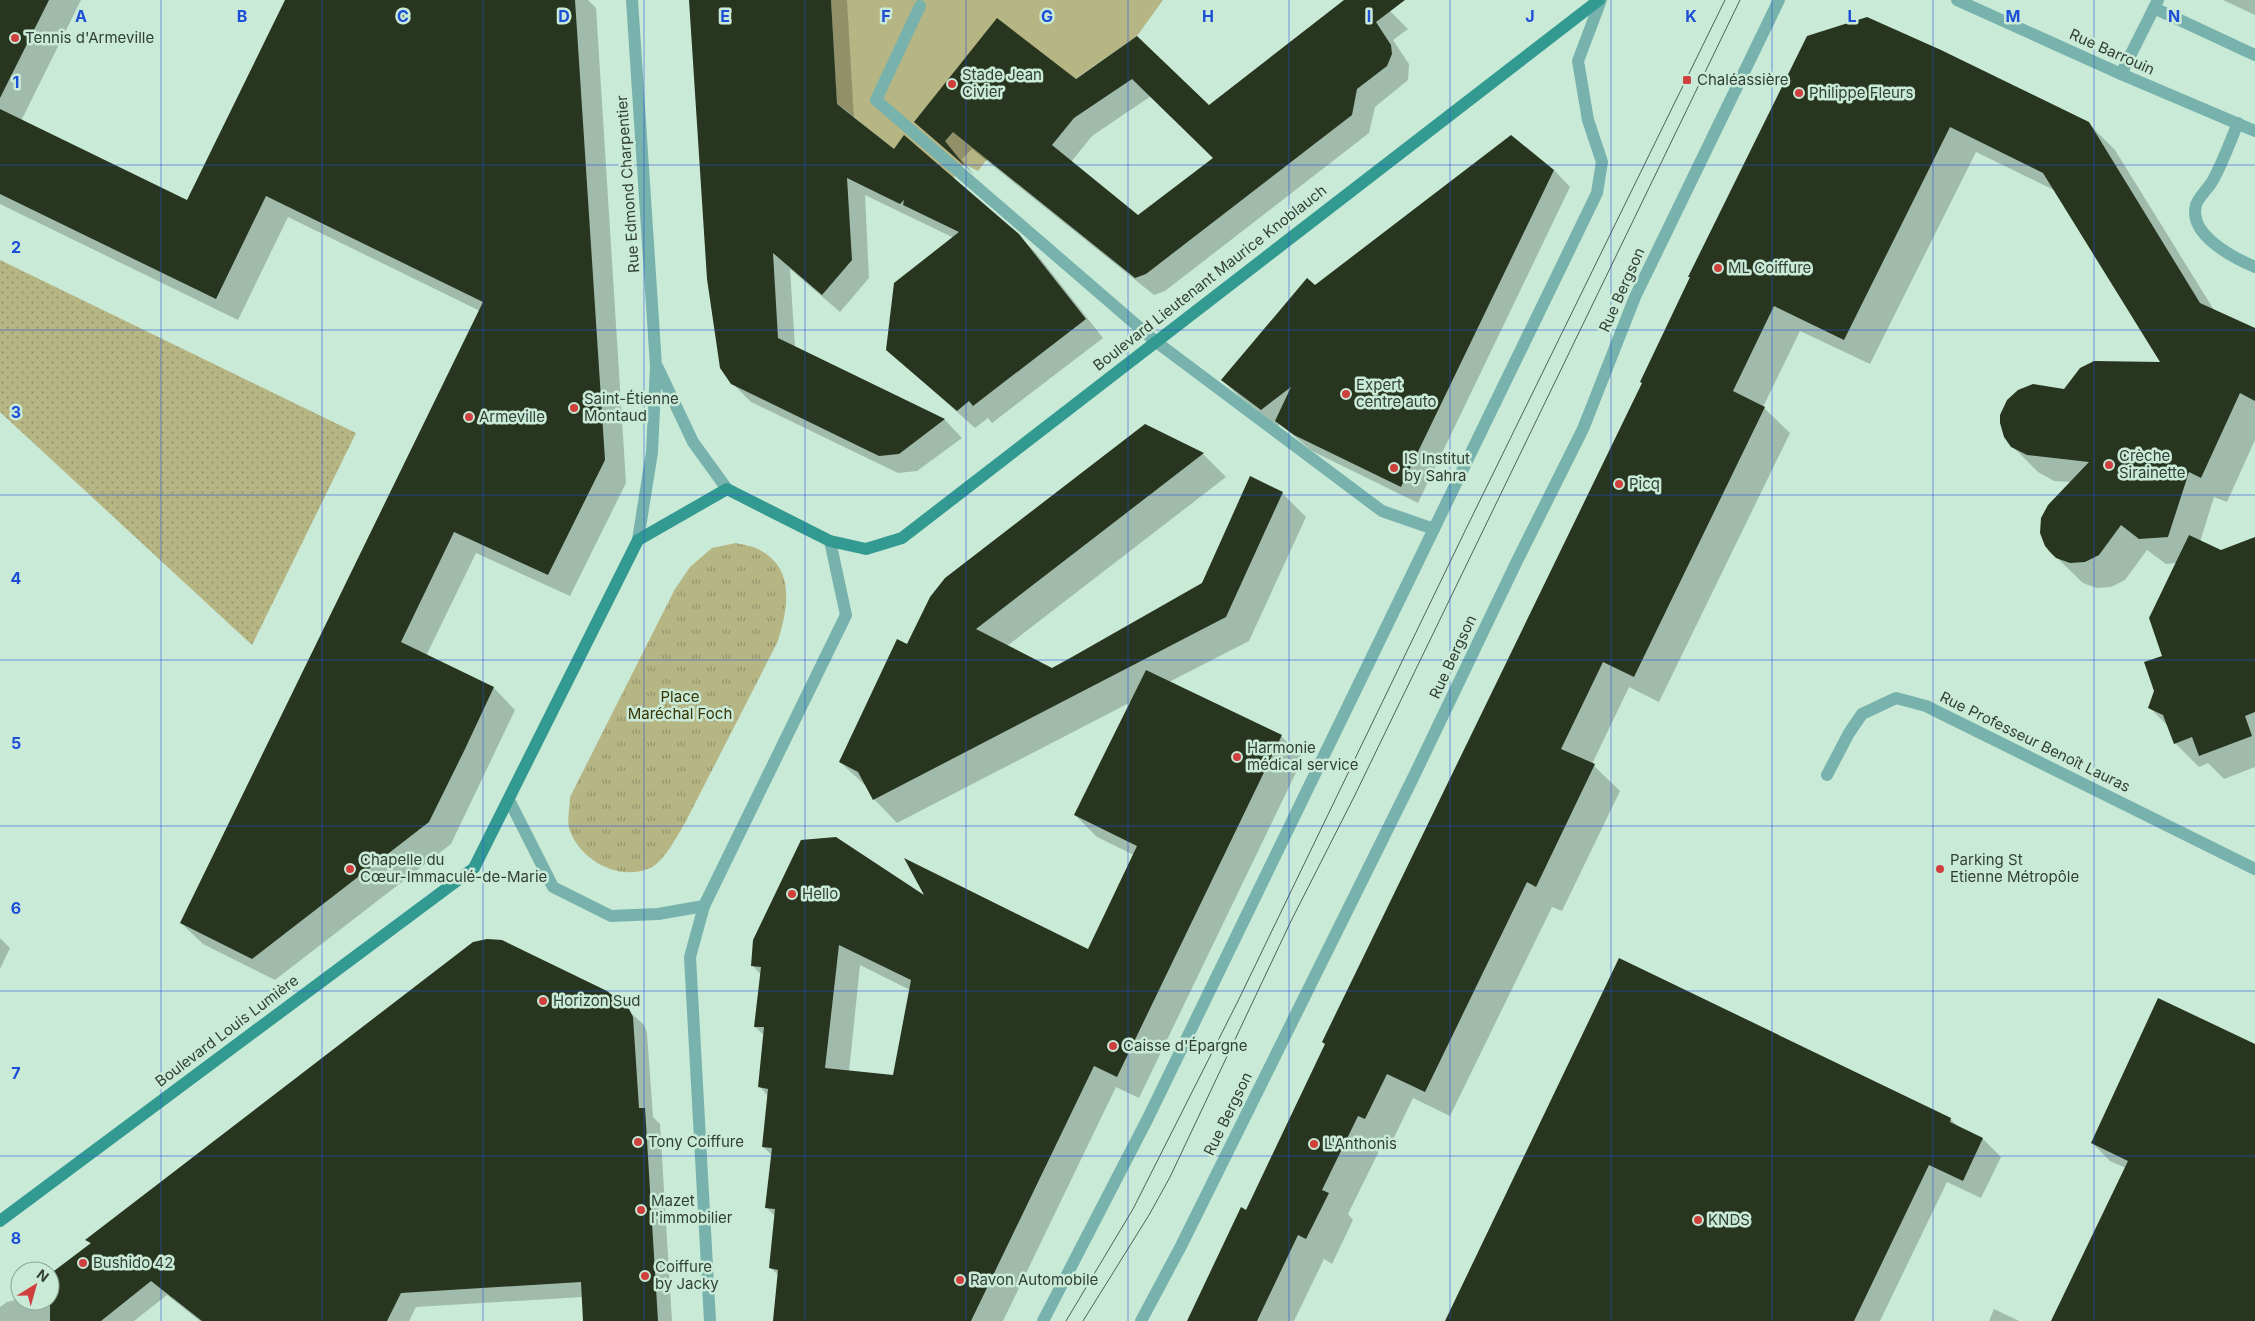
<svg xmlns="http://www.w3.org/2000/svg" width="2255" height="1321" font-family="Inter,sans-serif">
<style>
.grass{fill:url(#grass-tufts)}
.garden{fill:url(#garden-dots)}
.pitch{fill:#b6b584}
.shadow{fill:#0003;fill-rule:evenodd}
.building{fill:#29361f;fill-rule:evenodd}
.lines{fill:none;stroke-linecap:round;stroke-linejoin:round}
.service{stroke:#77b2ac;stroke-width:12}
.minor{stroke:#77b2ac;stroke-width:12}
.tertiary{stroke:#77b2ac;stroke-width:12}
.secondary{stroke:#339a91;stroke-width:12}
.tram{stroke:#506157;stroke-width:1}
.grid{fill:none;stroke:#1d4ed8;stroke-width:1;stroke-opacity:0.55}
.poi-dot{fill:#ce3f3e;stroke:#c9ead7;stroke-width:2}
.labels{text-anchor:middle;stroke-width:5;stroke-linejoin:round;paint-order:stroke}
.poi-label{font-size:15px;fill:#323f37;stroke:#c9ead7;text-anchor:start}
.street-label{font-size:15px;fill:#323f37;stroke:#c9ead7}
.park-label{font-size:15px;fill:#373404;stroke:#c9ead7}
.grid-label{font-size:16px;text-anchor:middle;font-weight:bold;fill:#1d4ed8;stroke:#c9ead7;stroke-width:5;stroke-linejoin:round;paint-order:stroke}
</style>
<defs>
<pattern id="grass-tufts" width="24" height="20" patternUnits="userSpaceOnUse" patternTransform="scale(1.25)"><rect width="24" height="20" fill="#b6b584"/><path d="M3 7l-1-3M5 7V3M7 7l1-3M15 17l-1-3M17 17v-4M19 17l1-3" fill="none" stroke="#95956d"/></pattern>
<pattern id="garden-dots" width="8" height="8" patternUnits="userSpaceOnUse" patternTransform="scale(1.25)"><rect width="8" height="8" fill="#b6b584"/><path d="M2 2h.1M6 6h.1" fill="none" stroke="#95956d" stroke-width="1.8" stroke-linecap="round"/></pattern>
</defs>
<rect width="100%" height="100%" fill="#c9ead7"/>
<path class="grass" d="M 736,543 C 743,545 752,546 758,549 C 796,568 788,607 778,641 L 685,823 C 677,836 664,862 650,868 C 619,882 579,860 569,828 C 567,820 570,806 570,797 L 675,589 L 690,567 L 712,548 Z"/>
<path class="garden" d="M 0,260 L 356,433 L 252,645 L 0,412 Z"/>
<path class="pitch" d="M 831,0 L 1163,0 L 1137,36 L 1019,118 L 978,171 L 964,164 L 944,191 L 842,107 L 837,108 Z"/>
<g class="shadow">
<path d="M 0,0 L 81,0 L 21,121 L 188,202 L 286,0 L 588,0 L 596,8 L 626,483 L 570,596 L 476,553 L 426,656 L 494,688 L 515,710 L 451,844 L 275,980 L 203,944 L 181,923 L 480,311 L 288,217 L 238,320 L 0,204 Z"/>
<path d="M 690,0 L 847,0 L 854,119 L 894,150 L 1018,235 L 1036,253 L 1103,338 L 992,423 L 988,418 L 975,428 L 887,349 L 954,238 L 865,195 L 869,278 L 840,312 L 790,269 L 795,347 L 945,420 L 962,438 L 917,471 L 898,473 L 751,402 L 732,383 Z"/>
<path d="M 1345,0 L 1379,0 L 1408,29 L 1393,40 L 1409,64 L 1408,80 L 1375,107 L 1369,133 L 1165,291 L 1154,295 L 972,149 L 962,159 L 974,175 L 916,122 L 1076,80 L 1137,38 L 1209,107 ZM 1151,96 L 1214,158 L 1138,217 L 1071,162 L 1092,136 Z"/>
<path d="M 2223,0 L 2255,0 L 2255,15 Z"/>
<path d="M 1808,37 L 2089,124 L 2115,150 L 2214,310 L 2255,329 L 2255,440 L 2227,502 L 2214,497 L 2200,542 L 2221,551 L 2255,538 L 2255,767 L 2224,779 L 2208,763 L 2199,767 L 2175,743 L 2169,727 L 2149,707 L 2156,691 L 2164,656 L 2177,563 L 2166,564 L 2147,550 L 2125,580 L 2111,587 L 2097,588 L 2083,583 L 2051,552 L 2071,482 L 2054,481 L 2038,472 L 2012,446 L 2064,391 L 2163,363 L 2056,191 L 1976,152 L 1870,364 L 1800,331 L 1763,407 L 1790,433 L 1659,702 L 1629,687 L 1592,764 L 1620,791 L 1562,911 L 1552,907 L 1450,1116 L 1413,1098 L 1391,1144 L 1384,1141 L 1348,1214 L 1353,1220 L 1332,1264 L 1324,1259 L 1294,1321 L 1188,1321 L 1246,1211 Z"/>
<path d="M 1554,170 L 1570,187 L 1418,503 L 1312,451 L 1280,424 L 1278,426 L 1239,396 L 1222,380 L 1314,287 Z"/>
<path d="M 1145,425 L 1203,454 L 1226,477 L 1007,646 L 1052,670 L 1203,584 L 1282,493 L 1306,517 L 1249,641 L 1169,682 L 1281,736 L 1303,758 L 1139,1098 L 1116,1087 L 1003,1321 L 774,1321 L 779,1276 L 770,1267 L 775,1216 L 767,1208 L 773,1156 L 763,1147 L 768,1096 L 759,1086 L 765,1036 L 755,1027 L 761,975 L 753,966 L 927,899 L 1088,950 L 1134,855 L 1097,837 L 1075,815 L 1131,702 L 897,823 L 874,799 L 867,787 L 840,762 L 907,645 ZM 860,965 L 910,990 L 894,1076 L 849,1072 Z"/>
<path d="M 0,938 L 10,948 L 0,969 Z"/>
<path d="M 628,1010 L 644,1025 L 647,1033 L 653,1117 L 660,1124 L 672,1321 L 584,1321 L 583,1297 L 416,1307 L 409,1321 L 200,1321 L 167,1295 L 134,1321 L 0,1321 L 0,1307 L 7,1302 L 20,1299 L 20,1301 L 50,1301 L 50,1276 L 91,1244 L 87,1240 Z"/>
<path d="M 2255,1046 L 2255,1321 L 2052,1321 L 2126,1168 L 2110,1161 L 2092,1143 Z"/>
<path d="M 1950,1119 L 1959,1127 L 1983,1139 L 2001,1157 L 1981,1198 L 1947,1182 L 1880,1321 L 1446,1321 Z"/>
<path d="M 1994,1309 L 2019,1321 L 1989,1321 Z"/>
</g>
<g class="building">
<path d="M 0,0 L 49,0 L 0,98 Z"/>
<path d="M 285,0 L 575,0 L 605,460 L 548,575 L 454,532 L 401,642 L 494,687 L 465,749 L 429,822 L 252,959 L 180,923 L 483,302 L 266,196 L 216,299 L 0,194 L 0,109 L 187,200 Z"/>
<path d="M 689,0 L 831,0 L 837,104 L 894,149 L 904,135 L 1019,234 L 1086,319 L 973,406 L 969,401 L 957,411 L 886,350 L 894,283 L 959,232 L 903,205 L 904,200 L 900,204 L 847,178 L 852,260 L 822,295 L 773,253 L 778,338 L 945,419 L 899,454 L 879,456 L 731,384 L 720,368 L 707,279 Z"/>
<path d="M 1344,0 L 1405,0 L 1376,22 L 1391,45 L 1392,54 L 1387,66 L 1357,89 L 1352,115 L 1146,274 L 1135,278 L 953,132 L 945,141 L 965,166 L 914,122 L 997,18 L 1076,79 L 1137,36 L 1209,105 ZM 1132,79 L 1213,158 L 1138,215 L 1052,145 L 1074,118 Z"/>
<path d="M 1867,17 L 1941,50 L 2089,122 L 2200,303 L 2255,328 L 2255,401 L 2240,393 L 2201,478 L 2189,472 L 2168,537 L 2139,539 L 2121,525 L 2099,555 L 2085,562 L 2070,563 L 2056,558 L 2050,552 L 2045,546 L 2040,533 L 2041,518 L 2048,505 L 2089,462 L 2027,455 L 2011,447 L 2004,437 L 2000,423 L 2000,415 L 2007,400 L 2018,390 L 2033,384 L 2064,389 L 2080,368 L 2094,361 L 2160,362 L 2043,173 L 1950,127 L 1844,340 L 1774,306 L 1733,391 L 1765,407 L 1634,677 L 1603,662 L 1561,749 L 1595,764 L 1536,887 L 1527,882 L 1425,1092 L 1387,1074 L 1365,1119 L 1358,1116 L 1322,1190 L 1329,1193 L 1306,1239 L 1298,1235 L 1257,1321 L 1187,1321 L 1241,1207 L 1246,1210 L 1325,1044 L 1322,1042 L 1642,383 L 1640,382 L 1690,277 L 1688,277 L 1807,36 Z"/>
<path d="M 1511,135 L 1554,170 L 1401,487 L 1294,435 L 1275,421 L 1291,387 L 1261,410 L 1221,380 L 1307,278 L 1315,285 Z"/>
<path d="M 1145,424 L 1204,453 L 976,629 L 1052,668 L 1072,657 L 1202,583 L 1250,476 L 1283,492 L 1226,617 L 873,800 L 858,772 L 839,762 L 897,639 L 907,644 L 930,597 L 945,578 Z"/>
<path d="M 2189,535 L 2221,550 L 2255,537 L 2255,712 L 2245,716 L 2252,736 L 2199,756 L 2192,737 L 2174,744 L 2163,715 L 2148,708 L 2154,691 L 2144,662 L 2162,656 L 2149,618 Z"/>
<path d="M 1146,670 L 1282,735 L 1117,1077 L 1094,1066 L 971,1321 L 773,1321 L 778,1270 L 769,1268 L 775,1209 L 765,1208 L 772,1148 L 762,1147 L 768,1089 L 758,1087 L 764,1027 L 754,1027 L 761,967 L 751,966 L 753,940 L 801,840 L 836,837 L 924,895 L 904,858 L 1088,949 L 1137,846 L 1074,815 ZM 839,945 L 911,980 L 893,1075 L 825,1068 Z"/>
<path d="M 487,939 L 502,940 L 607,991 L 629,1009 L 633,1017 L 639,1108 L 645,1108 L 658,1321 L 583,1321 L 581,1282 L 401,1293 L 387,1321 L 202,1321 L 151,1281 L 101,1321 L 50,1321 L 50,1274 L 91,1243 L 85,1240 L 473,942 Z"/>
<path d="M 1619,958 L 1951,1118 L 1950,1122 L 1983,1138 L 1963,1181 L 1929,1165 L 1854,1321 L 1445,1321 Z"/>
<path d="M 2158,998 L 2255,1044 L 2255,1321 L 2051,1321 L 2128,1161 L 2091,1143 Z"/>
</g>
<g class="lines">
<g class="service">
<path d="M 920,6 L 876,100 L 1155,341 L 1382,511 L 1434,529"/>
<path d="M 2154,8 L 2255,55"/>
<path d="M 2121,74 L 2158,0"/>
<path d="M 2238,123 C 2230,142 2223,162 2213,180 C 2209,188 2199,196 2196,205 C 2188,235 2234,258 2255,267"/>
<path d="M 1827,775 L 1849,733 L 1862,714 L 1896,698 L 1926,706 L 2255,869"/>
</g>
<g class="minor">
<path d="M 632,0 L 656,366 L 652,452 L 638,540"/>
<path d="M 658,368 L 693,442 L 727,489"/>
<path d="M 509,800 L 553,887 L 611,916 L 658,914 L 704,906"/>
<path d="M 710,1321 L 690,957 L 704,906 L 846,615 L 830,541"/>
<path d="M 1043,1321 L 1148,1118 L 1597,193 L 1602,162 L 1588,120 L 1578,61 L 1601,0"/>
<path d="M 1141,1321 L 1181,1246 L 1413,778 L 1517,561 L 1583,429 L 1635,297 L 1779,0"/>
</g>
<path class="tertiary" d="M 1957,0 L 2121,74 L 2255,131"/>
<path class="secondary" d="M 0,1221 L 474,868 L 638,540 L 727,489 L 830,541 L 866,549 L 902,538 L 1599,0"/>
<g class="tram">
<path d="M 1066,1321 L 1133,1209 L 1238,1001 L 1464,533 L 1725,0"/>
<path d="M 1083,1321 L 1149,1215 L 1170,1177 L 1291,921 L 1354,797 L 1740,0"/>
</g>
</g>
<path class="grid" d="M 161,0 L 161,1321M 322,0 L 322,1321M 483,0 L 483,1321M 644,0 L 644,1321M 805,0 L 805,1321M 966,0 L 966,1321M 1128,0 L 1128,1321M 1289,0 L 1289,1321M 1450,0 L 1450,1321M 1611,0 L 1611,1321M 1772,0 L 1772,1321M 1933,0 L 1933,1321M 2094,0 L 2094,1321M 0,165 L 2255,165M 0,330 L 2255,330M 0,495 L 2255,495M 0,660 L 2255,660M 0,826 L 2255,826M 0,991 L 2255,991M 0,1156 L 2255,1156"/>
<g class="poi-dot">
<circle cx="15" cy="38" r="5"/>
<rect x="1682" y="75" width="10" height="10" rx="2.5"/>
<circle cx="952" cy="84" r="5"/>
<circle cx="1799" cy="93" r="5"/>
<circle cx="1718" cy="268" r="5"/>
<circle cx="1346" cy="394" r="5"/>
<circle cx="574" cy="408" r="5"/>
<circle cx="469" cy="417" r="5"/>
<circle cx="2109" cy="465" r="5"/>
<circle cx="1394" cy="468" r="5"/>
<circle cx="1619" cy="484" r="5"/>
<circle cx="1237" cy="757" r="5"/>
<circle cx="350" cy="869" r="5"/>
<circle cx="1940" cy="869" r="5"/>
<circle cx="792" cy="894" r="5"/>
<circle cx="543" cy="1001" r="5"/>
<circle cx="1113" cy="1046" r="5"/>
<circle cx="638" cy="1142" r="5"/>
<circle cx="1314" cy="1144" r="5"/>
<circle cx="641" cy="1210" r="5"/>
<circle cx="1698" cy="1220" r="5"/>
<circle cx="83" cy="1263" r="5"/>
<circle cx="645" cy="1276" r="5"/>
<circle cx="960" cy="1280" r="5"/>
</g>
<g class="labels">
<g class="poi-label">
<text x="25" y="43">Tennis d'Armeville</text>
<text x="962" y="80">Stade Jean<tspan x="962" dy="17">Civier</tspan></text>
<text x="1697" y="85">Chaléassière</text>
<text x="1809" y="98">Philippe Fleurs</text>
<text x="1728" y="273">ML Coiffure</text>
<text x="1356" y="390">Expert<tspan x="1356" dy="17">centre auto</tspan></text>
<text x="584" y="404">Saint-Étienne<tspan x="584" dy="17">Montaud</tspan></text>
<text x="479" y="422">Armeville</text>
<text x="2119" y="461">Crèche<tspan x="2119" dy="17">Sirainette</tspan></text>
<text x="1404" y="464">IS Institut<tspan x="1404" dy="17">by Sahra</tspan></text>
<text x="1629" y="489">Picq</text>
<text x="1247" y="753">Harmonie<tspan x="1247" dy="17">médical service</tspan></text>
<text x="360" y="865">Chapelle du<tspan x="360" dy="17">Cœur-Immaculé-de-Marie</tspan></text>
<text x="1950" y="865">Parking St<tspan x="1950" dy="17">Etienne Métropôle</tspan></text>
<text x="802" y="899">Hello</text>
<text x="553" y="1006">Horizon Sud</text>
<text x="1123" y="1051">Caisse d'Épargne</text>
<text x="648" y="1147">Tony Coiffure</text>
<text x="1324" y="1149">L'Anthonis</text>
<text x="651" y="1206">Mazet<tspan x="651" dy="17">l'immobilier</tspan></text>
<text x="1708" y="1225">KNDS</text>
<text x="93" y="1268">Bushido 42</text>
<text x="655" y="1272">Coiffure<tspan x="655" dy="17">by Jacky</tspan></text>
<text x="970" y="1285">Ravon Automobile</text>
</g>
<g class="street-label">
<text transform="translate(2112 52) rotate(24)" y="5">Rue Barrouin</text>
<text transform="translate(628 184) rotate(-94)" y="5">Rue Edmond Charpentier</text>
<text transform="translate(1210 278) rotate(-38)" y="5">Boulevard Lieutenant Maurice Knoblauch</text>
<text transform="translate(1622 290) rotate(-66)" y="5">Rue Bergson</text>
<text transform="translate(1453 657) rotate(-65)" y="5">Rue Bergson</text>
<text transform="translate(2035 742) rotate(26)" y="5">Rue Professeur Benoît Lauras</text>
<text transform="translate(227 1031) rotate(-37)" y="5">Boulevard Louis Lumière</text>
<text transform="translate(1228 1114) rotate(-64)" y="5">Rue Bergson</text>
</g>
<g class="park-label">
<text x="680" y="702">Place<tspan x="680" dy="17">Maréchal Foch</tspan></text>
</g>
</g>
<g class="grid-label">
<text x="81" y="22">A</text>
<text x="242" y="22">B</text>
<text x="403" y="22">C</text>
<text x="564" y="22">D</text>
<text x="725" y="22">E</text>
<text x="886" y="22">F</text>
<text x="1047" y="22">G</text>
<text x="1208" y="22">H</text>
<text x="1369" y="22">I</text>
<text x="1530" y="22">J</text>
<text x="1691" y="22">K</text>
<text x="1852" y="22">L</text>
<text x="2013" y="22">M</text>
<text x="2174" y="22">N</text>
<text x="16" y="88">1</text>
<text x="16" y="253">2</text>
<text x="16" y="418">3</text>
<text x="16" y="584">4</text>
<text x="16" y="749">5</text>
<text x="16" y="914">6</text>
<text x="16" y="1079">7</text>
<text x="16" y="1244">8</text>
</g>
<g transform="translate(35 1286) rotate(37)"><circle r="24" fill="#c9ead7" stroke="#8da697"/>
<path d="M0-4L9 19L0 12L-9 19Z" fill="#ce3f3e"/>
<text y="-8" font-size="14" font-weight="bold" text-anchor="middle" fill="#323f37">N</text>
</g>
</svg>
